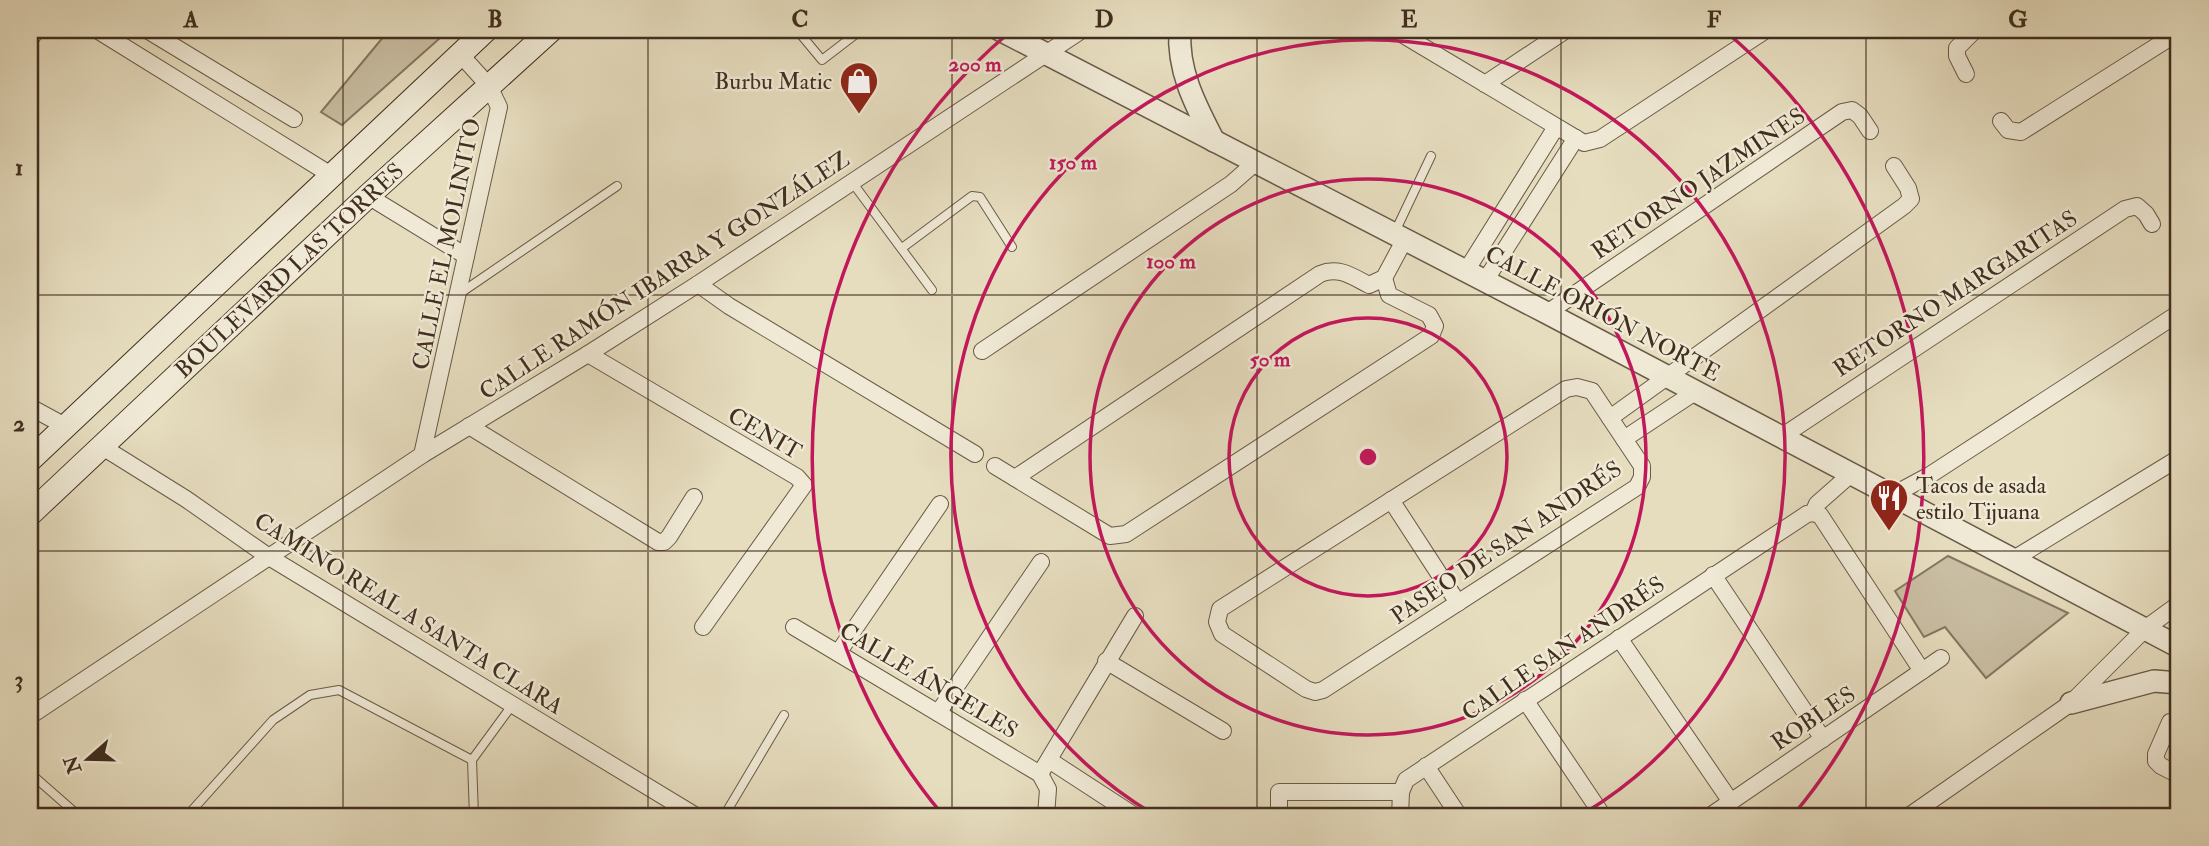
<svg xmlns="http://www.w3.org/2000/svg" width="2209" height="846" font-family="'IM FELL Double Pica',serif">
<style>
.green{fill:#cabfa4;stroke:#867662;stroke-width:2}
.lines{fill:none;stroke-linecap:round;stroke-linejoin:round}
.service-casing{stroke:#6a5a47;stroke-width:10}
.minor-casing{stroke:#6a5a47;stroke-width:18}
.tertiary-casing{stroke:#6a5a47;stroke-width:24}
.secondary-casing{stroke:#412e1f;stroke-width:25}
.service{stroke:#efe9d5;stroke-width:8}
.minor{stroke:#efe9d5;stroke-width:16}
.tertiary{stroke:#efe9d5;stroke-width:21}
.secondary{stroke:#efe9d5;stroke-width:23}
.grid{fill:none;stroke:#412e1f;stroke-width:2;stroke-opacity:0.55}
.ring{fill:none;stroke:#c2185b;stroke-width:3.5}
.labels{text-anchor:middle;stroke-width:5;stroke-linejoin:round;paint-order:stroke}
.poi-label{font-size:23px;fill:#412e1f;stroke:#efe9d5;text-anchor:end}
.street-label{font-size:23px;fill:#412e1f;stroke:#efe9d5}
.centre{fill:#c2185b;stroke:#efe9d5;stroke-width:3.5}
.ring-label{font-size:21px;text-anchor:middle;font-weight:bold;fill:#c2185b;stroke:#efe9d5;stroke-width:5;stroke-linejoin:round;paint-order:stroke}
.neatline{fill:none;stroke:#412e1f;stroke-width:2.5}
.grid-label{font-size:23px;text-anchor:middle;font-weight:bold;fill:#412e1f}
</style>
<rect width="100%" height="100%" fill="#e6ddbf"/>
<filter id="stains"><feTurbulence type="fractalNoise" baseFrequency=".00286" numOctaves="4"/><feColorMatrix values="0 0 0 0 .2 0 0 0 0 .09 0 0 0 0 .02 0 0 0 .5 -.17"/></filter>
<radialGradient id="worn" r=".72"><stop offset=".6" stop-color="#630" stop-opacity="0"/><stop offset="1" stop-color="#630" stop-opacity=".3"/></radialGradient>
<g class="green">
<path d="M 389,30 L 449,30 L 342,125 L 321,112 Z"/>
<path d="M 1948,556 L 2068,613 L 1986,678 L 1945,627 L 1924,637 L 1895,591 Z"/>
</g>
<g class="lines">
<g class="service-casing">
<g id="service">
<path d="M 797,30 L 822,60 L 861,30"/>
<path d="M 852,182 L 932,290"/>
<path d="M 1394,234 L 1431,156"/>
<path d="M 902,248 L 972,196 L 980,197 L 1012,247"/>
<path d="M 459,294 L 617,186"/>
<path d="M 472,760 L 474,816"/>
<path d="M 30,773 L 79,816"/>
<path d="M 187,816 L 273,720 L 310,695 L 339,690 L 472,760 L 513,704"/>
<path d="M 724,816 L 784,715"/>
</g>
</g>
<g class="minor-casing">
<g id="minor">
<path d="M 97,30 L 331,175"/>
<path d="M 147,30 L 294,119"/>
<path d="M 1395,30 L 1584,143 L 1600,139 L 1766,30"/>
<path d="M 30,39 L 37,30"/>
<path d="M 1966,74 L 1957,56 L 1957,48 L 1975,30"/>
<path d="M 1485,84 L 1566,30"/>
<path d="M 2001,121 L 2008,130 L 2021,132 L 2179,32"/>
<path d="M 368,196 L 466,256"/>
<path d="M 1466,271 L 1556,127"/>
<path d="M 1485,281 L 1576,138"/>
<path d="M 698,284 L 729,306 L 975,454"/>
<path d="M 1547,313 L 1842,112 L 1852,110 L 1860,116 L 1870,131"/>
<path d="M 982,351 L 1231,184 L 1256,162"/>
<path d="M 588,354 L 797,477 L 804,485 L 703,627"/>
<path d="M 1577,387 L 1592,391 L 1642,466 L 1642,477 L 1637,487 L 1323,690 L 1315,692 L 1306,689 L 1222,634 L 1217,622 L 1220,609 L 1566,389 Z"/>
<path d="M 30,407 L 65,426"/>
<path d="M 1610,418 L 1904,206 L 1911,199 L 1908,188 L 1894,166"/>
<path d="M 469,426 L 658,542 L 664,542 L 669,537 L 694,497"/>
<path d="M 1781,437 L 2125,209 L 2137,206 L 2146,214 L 2152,224"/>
<path d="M 1624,439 L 1695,392"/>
<path d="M 101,446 L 186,499 L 269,557 L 696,816"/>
<path d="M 422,455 L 499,107 L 489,86 L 460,54"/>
<path d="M 995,466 L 1110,536 L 1126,534 L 1431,336 L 1435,326 L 1429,315 L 1389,295 L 1384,278"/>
<path d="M 1015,478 L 1320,274 C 1339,266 1353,277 1369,285 L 1384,278 L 1405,239"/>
<path d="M 1891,496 L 1930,475 L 2179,313"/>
<path d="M 1391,500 L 1458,603"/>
<path d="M 1813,513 L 1820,515 L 1922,671"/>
<path d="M 2012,560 L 2179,458"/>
<path d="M 1713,575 L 1823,739"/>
<path d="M 794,627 L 1040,774 L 1048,789 L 1046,816"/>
<path d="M 1619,638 L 1731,802"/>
<path d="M 838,653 L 940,504"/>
<path d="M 1106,661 L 1223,731"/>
<path d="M 1525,700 L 1603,816"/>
<path d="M 938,713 L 1041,562"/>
<path d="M 30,716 L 422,455 L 588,354 L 698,284 L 1082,30"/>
<path d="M 2170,722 L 2156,754 L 2156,761 L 2161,766 L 2179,775"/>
<path d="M 1049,760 L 1135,816"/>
<path d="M 1426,766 L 1459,816"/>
<path d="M 1040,774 L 1135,616"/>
<path d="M 1279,816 L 1279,792 L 1401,792"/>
<path d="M 1400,816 L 1401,792 L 1406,780 L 1807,514 L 1813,513 L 1817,504 L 1851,474"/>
<path d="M 1710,816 L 1941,658"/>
<path d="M 1909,816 L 2071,703 L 2146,628 L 2179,604"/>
</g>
</g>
<g class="tertiary-casing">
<g id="tertiary">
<path d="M 1000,30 L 1547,313 L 2179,647"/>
<path d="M 1180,30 C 1177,71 1196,106 1214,141"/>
<path d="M 2071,703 L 2154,681 L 2179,683"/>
</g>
</g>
<g class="secondary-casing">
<g id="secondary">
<path d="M 30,460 L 486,30"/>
<path d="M 30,514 L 368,196 L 551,30"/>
</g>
</g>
<use href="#service" class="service"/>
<use href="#minor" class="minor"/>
<use href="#tertiary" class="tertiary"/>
<use href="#secondary" class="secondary"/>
</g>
<path class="grid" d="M 343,30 L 343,816M 648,30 L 648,816M 952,30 L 952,816M 1257,30 L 1257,816M 1561,30 L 1561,816M 1866,30 L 1866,816M 30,295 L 2179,295M 30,551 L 2179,551"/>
<g class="ring">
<circle cx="1368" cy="457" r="139"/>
<circle cx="1368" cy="457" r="278"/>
<path d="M1153 814A417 417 0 1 1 1583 814"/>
<path d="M942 814A556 556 0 0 1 1011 31M1725 31A556 556 0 0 1 1794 814"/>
</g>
<defs>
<g id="shop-pin" transform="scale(2.0125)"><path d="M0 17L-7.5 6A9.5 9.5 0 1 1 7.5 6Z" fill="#8f2418" stroke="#efe9d5"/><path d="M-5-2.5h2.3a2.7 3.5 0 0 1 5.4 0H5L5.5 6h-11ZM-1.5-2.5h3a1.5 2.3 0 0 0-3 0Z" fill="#fff"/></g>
<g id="restaurant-pin" transform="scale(2.0125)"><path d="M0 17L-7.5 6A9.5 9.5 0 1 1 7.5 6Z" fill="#8f2418" stroke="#efe9d5"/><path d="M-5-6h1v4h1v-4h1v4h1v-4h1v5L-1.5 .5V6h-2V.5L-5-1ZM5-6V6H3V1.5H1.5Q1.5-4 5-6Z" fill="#fff"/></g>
</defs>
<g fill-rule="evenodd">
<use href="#shop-pin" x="859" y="81"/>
<use href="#restaurant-pin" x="1889" y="498"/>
</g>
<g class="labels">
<g class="poi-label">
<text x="832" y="89">Burbu Matic</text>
<text x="1916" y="493" text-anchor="start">Tacos de asada<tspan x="1916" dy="26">estilo Tijuana</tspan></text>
</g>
<g class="street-label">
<text transform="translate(1698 183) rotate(-34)" y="8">RETORNO JAZMINES</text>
<text transform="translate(446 244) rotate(-78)" y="8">CALLE EL MOLINITO</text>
<text transform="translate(289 270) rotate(-43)" y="8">BOULEVARD LAS TORRES</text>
<text transform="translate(664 275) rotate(-33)" y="8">CALLE RAMÓN IBARRA Y GONZÁLEZ</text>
<text transform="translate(1955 293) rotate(-33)" y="8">RETORNO MARGARITAS</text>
<text transform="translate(1603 313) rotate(28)" y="8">CALLE ORIÓN NORTE</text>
<text transform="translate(765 433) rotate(30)" y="8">CENIT</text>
<text transform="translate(1506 542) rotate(-34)" y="8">PASEO DE SAN ANDRÉS</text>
<text transform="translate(409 613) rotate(32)" y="8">CAMINO REAL A SANTA CLARA</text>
<text transform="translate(1563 648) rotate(-34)" y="8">CALLE SAN ANDRÉS</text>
<text transform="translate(929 680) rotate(31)" y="8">CALLE ÁNGELES</text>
<text transform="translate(1813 718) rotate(-34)" y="8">ROBLES</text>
</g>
</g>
<circle cx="1368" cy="457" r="10" class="centre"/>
<g class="ring-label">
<text x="975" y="71">200 m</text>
<text x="1073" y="169">150 m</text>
<text x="1171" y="268">100 m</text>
<text x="1270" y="366">50 m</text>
</g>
<rect width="2209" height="846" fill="none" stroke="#e6ddbf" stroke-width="77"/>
<g transform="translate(88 759) rotate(250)" stroke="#efe9d5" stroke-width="5" paint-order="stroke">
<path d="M0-5L12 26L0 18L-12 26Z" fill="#412e1f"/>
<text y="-10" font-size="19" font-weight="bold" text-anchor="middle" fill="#412e1f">N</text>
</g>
<rect x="38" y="38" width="2132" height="770" class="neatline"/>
<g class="grid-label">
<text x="191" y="27">A</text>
<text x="495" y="27">B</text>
<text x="800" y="27">C</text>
<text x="1104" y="27">D</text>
<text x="1409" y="27">E</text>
<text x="1714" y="27">F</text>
<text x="2018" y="27">G</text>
<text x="19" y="175">1</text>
<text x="19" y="431">2</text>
<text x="19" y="687">3</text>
</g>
<rect width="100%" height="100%" filter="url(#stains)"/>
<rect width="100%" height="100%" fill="url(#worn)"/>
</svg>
